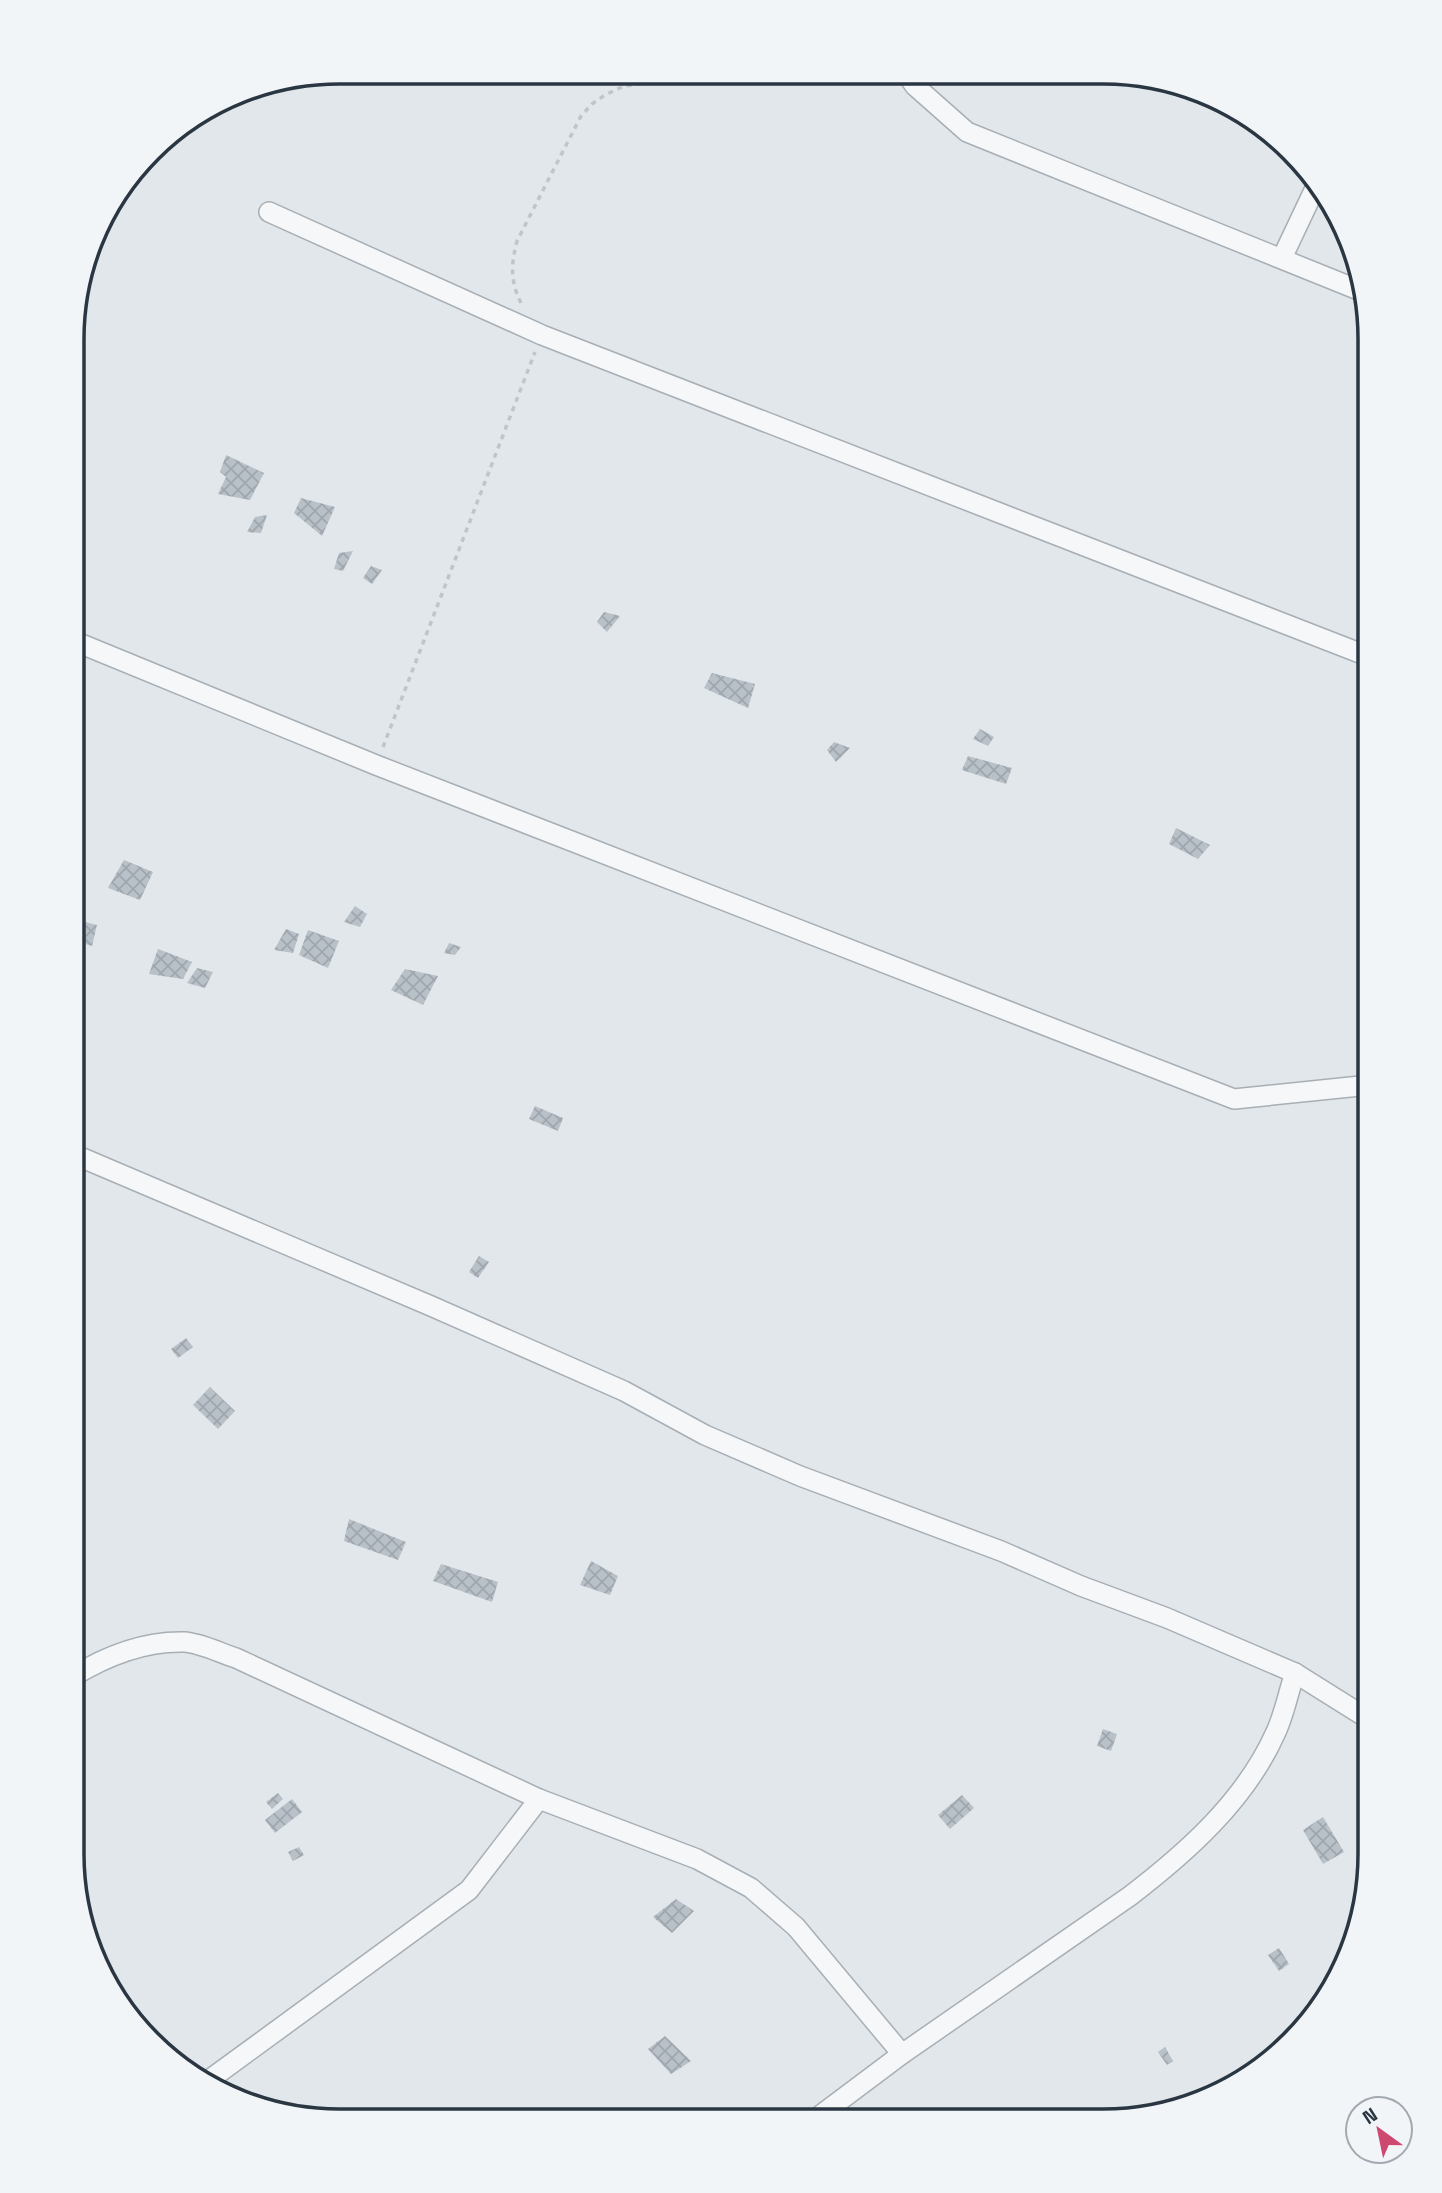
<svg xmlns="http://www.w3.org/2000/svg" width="1442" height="2193" font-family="'Space Grotesk',sans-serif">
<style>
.building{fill:url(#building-cross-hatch)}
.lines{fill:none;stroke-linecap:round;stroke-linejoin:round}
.street-casing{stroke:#a7afb5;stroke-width:22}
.path{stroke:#c0c5ca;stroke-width:3.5;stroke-dasharray:5 5;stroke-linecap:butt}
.street{stroke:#f5f7f9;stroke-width:19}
.rim{fill:none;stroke:#2a3743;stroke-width:3.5}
</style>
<defs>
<pattern id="building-cross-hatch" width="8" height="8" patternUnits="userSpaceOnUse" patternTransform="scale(1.75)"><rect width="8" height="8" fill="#b9c1c8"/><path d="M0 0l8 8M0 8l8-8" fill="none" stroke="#9fa6ad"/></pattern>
</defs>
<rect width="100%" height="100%" fill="#e2e7eb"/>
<g class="building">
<path d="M 226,455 L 264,473 L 250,500 L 218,494 L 226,477 L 220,472 Z"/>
<path d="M 301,498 L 335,507 L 322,536 L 294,513 Z"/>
<path d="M 267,515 L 261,533 L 247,532 L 255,517 Z"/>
<path d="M 353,551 L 343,571 L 334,569 L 339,553 Z"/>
<path d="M 371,566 L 382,570 L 372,584 L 363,578 Z"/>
<path d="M 604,612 L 620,616 L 607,632 L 597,622 Z"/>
<path d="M 712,673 L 755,684 L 748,708 L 704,688 Z"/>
<path d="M 980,729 L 994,737 L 988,746 L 973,739 Z"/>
<path d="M 834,742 L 850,748 L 836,762 L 827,750 Z"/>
<path d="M 968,756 L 1012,768 L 1006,784 L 962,770 Z"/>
<path d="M 1176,828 L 1210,845 L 1198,859 L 1169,844 Z"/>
<path d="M 124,860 L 153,872 L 140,900 L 108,888 Z"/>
<path d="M 355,906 L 367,914 L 360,927 L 344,922 Z"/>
<path d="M 73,919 L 97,925 L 92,946 L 73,940 Z"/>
<path d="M 286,929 L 299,934 L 293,953 L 274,950 Z"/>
<path d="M 308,930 L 339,941 L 328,968 L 299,955 Z"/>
<path d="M 449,943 L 461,947 L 455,955 L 444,953 Z"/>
<path d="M 158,949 L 192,962 L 183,979 L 149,974 Z"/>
<path d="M 197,968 L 213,972 L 205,988 L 187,983 Z"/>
<path d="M 405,969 L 438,976 L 423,1005 L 391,990 Z"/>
<path d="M 535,1106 L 563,1118 L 558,1131 L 529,1119 Z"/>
<path d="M 479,1256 L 489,1262 L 478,1278 L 469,1272 Z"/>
<path d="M 186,1338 L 193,1347 L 178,1358 L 171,1349 Z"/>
<path d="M 210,1387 L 235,1411 L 218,1429 L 193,1405 Z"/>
<path d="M 349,1519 L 406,1542 L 398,1560 L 344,1541 Z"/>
<path d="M 591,1561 L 618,1576 L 610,1595 L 580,1585 Z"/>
<path d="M 441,1564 L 498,1582 L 492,1602 L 433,1581 Z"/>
<path d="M 1103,1729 L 1117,1734 L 1111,1751 L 1097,1746 Z"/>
<path d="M 278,1793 L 283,1799 L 272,1809 L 266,1802 Z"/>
<path d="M 962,1795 L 974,1808 L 950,1829 L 938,1815 Z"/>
<path d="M 292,1799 L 302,1812 L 275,1833 L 265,1820 Z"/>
<path d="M 1323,1817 L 1344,1852 L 1323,1864 L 1303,1830 Z"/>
<path d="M 299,1847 L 304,1855 L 293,1861 L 288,1852 Z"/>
<path d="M 676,1899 L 694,1911 L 672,1933 L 653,1917 Z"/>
<path d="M 1279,1948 L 1289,1964 L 1279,1971 L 1268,1955 Z"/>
<path d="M 665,2036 L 691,2061 L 671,2074 L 648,2049 Z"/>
<path d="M 1165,2047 L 1173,2061 L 1167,2065 L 1158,2052 Z"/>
</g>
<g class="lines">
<g class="street-casing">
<g id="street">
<path d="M 906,73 L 915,86 L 967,132 L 1361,291"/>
<path d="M 269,212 L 542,335 L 1370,657"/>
<path d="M 1282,258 L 1318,182"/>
<path d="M 74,641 L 376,765 L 1234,1099 L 1370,1085"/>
<path d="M 73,1154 L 431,1306 L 624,1391 L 705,1435 L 800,1476 L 1001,1551 L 1081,1586 L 1167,1618 L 1295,1673 L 1370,1720"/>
<path d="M 72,1677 C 106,1656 143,1641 184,1642 C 201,1643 220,1653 236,1658 L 539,1799 L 697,1859 L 751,1888 L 796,1927 L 902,2054"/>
<path d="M 205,2083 L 469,1890 L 539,1799"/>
<path d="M 814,2120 L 902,2054 L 1130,1896 C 1186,1853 1245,1801 1275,1734 C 1284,1716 1288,1693 1295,1673"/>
</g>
</g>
<g class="path">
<path d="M 521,303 C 510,281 511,264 517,241 L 581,116 L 592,104 L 605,95 L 624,86 L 721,73"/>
<path d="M 383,747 L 535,352"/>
</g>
<use href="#street" class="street"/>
</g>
<path d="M0 0H1442V2193H0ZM339 84H1103A255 255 0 0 1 1358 339V1854A255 255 0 0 1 1103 2109H339A255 255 0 0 1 84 1854V339A255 255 0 0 1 339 84Z" fill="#f2f5f8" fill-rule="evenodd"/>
<path class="rim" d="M339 84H1103A255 255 0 0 1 1358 339V1854A255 255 0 0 1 1103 2109H339A255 255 0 0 1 84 1854V339A255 255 0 0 1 339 84Z"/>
<g transform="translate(1379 2130) rotate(327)"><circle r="33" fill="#f2f5f8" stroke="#a2a9b0" stroke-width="2"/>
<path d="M0-5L12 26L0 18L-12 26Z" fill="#ce4970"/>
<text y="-10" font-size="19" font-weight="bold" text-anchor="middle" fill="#2a3743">N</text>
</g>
</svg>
